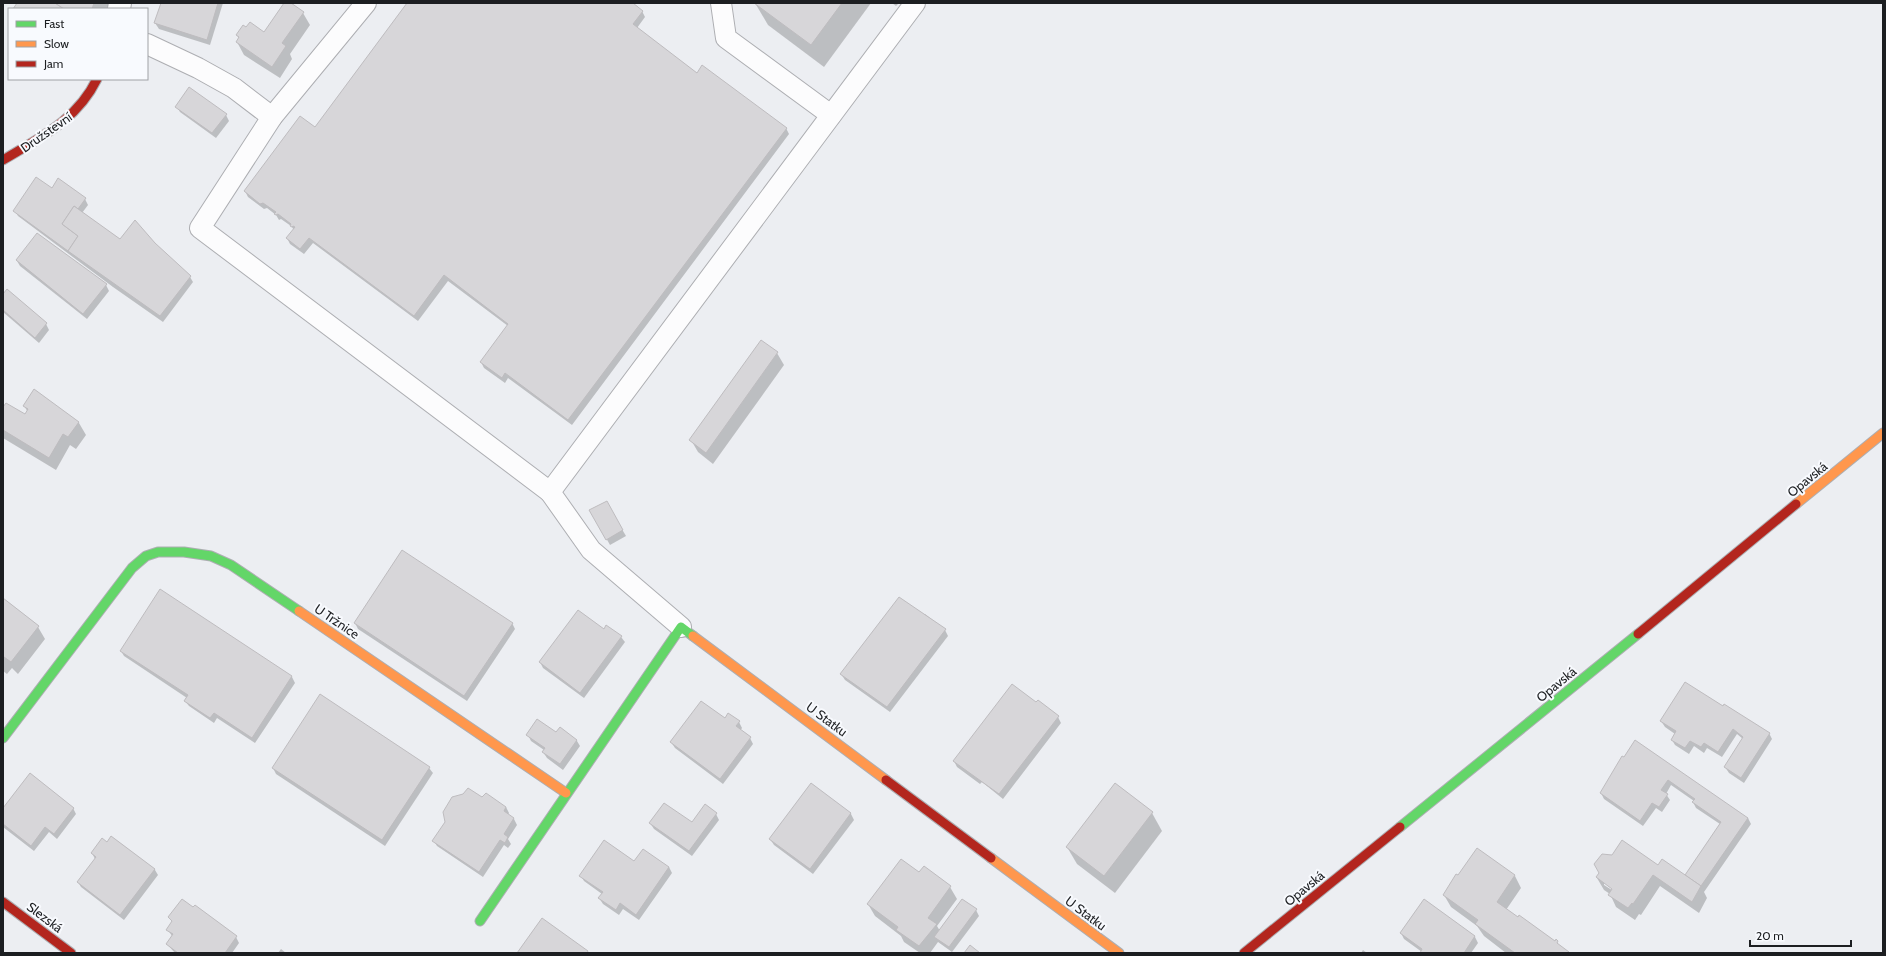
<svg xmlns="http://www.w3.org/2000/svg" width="1886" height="956" font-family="Cabin,sans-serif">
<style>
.shadow{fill:#0003;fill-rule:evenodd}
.building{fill:#d7d6d9;stroke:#bebcbf}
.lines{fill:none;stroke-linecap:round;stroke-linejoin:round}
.lane-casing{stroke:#adaeb2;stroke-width:22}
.street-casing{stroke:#adaeb2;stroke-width:24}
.fast-casing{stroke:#adaeb2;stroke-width:11}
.slow-casing{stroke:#adaeb2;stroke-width:11}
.jam-casing{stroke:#adaeb2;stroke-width:11}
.lane{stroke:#fcfcfd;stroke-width:20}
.street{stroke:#fcfcfd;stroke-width:22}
.fast{stroke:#63d668;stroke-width:9}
.slow{stroke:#ff974d;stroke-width:9}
.jam{stroke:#b3261e;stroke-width:9}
.labels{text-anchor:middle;stroke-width:4;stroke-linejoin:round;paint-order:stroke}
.street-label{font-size:13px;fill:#1c1e21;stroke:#f8fafe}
</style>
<rect width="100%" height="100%" fill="#eceef2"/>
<g class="shadow">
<path d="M 18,3 L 110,3 L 110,9 L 14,9 Z"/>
<path d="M 162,3 L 223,3 L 210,45 L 159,29 L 155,23 Z"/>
<path d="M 285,3 L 290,3 L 303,13 L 310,25 L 290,54 L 292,59 L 280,78 L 244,55 L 237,42 L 239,39 L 237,35 L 264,33 Z"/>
<path d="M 408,3 L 631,3 L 642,11 L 645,17 L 637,28 L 697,74 L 786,128 L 789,134 L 572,425 L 508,378 L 505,383 L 484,368 L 481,362 L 508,326 L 448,281 L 418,321 L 313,243 L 304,254 L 290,244 L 287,238 L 294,230 L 291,226 L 281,219 L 279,220 L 276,215 L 267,208 L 264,209 L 248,197 L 245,191 L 315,128 Z"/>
<path d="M 755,3 L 871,3 L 824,67 L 768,25 Z"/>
<path d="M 892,3 L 899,3 L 896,6 Z"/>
<path d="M 177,107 L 226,115 L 229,121 L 216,138 L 180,112 Z"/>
<path d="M 52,189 L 85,199 L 88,205 L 82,213 L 121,240 L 155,244 L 190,277 L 193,282 L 163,322 L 113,287 L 18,216 L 15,211 Z"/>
<path d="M 17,261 L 106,285 L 109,291 L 87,319 L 20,266 Z"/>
<path d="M 3,295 L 46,324 L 49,330 L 39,343 L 3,312 Z"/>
<path d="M 761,342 L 777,353 L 784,365 L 713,464 L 698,452 L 691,440 Z"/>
<path d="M 34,391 L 79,423 L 86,435 L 76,449 L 70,445 L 56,470 L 3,438 L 3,409 L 25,416 L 28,412 L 24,406 Z"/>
<path d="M 606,502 L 626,536 L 610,545 L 591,511 Z"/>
<path d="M 161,591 L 292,677 L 295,683 L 255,743 L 217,718 L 214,723 L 189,706 L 185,701 L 187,698 L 124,656 L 121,651 Z"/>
<path d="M 4,599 L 38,627 L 45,639 L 18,674 L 12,668 L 7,674 L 3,671 Z"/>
<path d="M 925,614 L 945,630 L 948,636 L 890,712 L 845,680 L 841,674 Z"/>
<path d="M 355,623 L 512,623 L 515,629 L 467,701 L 358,629 Z"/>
<path d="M 604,630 L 621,637 L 625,642 L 584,698 L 543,668 L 540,662 Z"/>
<path d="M 1685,684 L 1769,733 L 1772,739 L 1744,783 L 1729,773 L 1725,767 L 1743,739 L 1737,734 L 1722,757 L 1707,748 L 1704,753 L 1694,746 L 1689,754 L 1675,745 L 1672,740 L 1675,734 L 1665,727 L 1661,721 Z"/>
<path d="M 1036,703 L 1058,717 L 1061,723 L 1003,799 L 982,782 L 980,784 L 957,767 L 954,761 Z"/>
<path d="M 725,719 L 739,722 L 742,728 L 740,731 L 750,738 L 753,744 L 723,784 L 675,748 L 671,742 Z"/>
<path d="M 560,728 L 577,741 L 580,746 L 563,770 L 547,758 L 543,752 L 544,750 L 531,741 L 528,735 L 556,734 Z"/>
<path d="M 1622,757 L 1748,818 L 1751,824 L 1704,892 L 1707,898 L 1699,913 L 1660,886 L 1641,915 L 1639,914 L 1635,920 L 1616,907 L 1610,894 L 1604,890 L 1597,878 L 1659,866 L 1685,876 L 1720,824 L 1696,808 L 1693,802 L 1694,801 L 1671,785 L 1666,794 L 1670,800 L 1662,812 L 1656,808 L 1643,826 L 1604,799 L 1601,793 ZM 1604,882 L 1616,891 L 1615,892 L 1604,885 Z"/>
<path d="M 273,768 L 429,768 L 433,773 L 385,846 L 276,774 Z"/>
<path d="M 811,784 L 851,814 L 854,820 L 813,874 L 774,845 L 770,839 Z"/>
<path d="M 1115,784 L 1152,813 L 1162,831 L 1115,893 L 1077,864 L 1067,847 Z"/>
<path d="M 506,807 L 509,813 L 508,815 L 514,819 L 517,825 L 508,839 L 511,844 L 508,848 L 504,845 L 483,877 L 437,846 L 434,841 Z"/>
<path d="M 73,808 L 76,814 L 57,839 L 49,832 L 34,851 L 3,827 L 3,810 Z"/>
<path d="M 716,814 L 719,820 L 692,856 L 654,829 L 650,823 L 692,824 Z"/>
<path d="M 112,837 L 155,870 L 158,875 L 124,920 L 81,887 L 78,882 L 95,859 L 92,853 L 107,843 Z"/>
<path d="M 634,863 L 669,867 L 672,873 L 639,920 L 623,909 L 619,915 L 603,904 L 599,898 L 602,894 L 584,881 L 581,876 Z"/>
<path d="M 924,867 L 950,887 L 957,899 L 937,926 L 940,931 L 976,910 L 979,916 L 952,952 L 938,942 L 930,953 L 920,953 L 904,942 L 901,936 L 875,916 L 868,904 L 920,874 Z"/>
<path d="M 1515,876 L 1521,888 L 1506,910 L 1555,942 L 1557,942 L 1559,946 L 1569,953 L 1506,953 L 1484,936 L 1477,926 L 1451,907 L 1444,895 Z"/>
<path d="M 1424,901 L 1475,937 L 1478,943 L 1471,953 L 1421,953 L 1422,952 L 1404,939 L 1401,933 Z"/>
<path d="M 169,917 L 236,937 L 239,943 L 232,953 L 175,953 L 167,944 L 172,936 L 168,930 L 172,922 Z"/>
<path d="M 281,949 L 286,953 L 278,953 Z"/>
<path d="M 1363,950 L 1367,953 L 1361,953 Z"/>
</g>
<g class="building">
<path d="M 17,3 L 55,3 L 64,9 L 13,9 Z"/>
<path d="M 55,3 L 94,3 L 92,9 L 64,9 Z"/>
<path d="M 161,3 L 218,3 L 207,40 L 154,23 Z"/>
<path d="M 284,3 L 291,3 L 304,12 L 282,43 L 286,46 L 272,67 L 236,42 L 239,37 L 236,35 L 243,25 L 246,27 L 250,22 L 264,32 Z"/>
<path d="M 407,3 L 633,3 L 643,11 L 633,24 L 697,73 L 702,65 L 787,128 L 568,420 L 505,373 L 502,378 L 480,362 L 508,324 L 444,275 L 414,316 L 309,238 L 300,249 L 286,238 L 295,227 L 293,226 L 292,227 L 290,226 L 291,224 L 278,214 L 276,215 L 274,214 L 276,212 L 263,203 L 260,204 L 244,191 L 300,116 L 315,127 Z"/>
<path d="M 754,3 L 842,3 L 811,45 Z"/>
<path d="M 189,87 L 227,114 L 212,133 L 175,107 Z"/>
<path d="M 36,177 L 52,188 L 58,178 L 86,198 L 78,209 L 74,206 L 62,224 L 78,236 L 68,251 L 13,211 Z"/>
<path d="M 74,206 L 120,239 L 135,220 L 155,243 L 191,276 L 160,316 L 68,251 L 78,236 L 62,224 Z"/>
<path d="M 37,233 L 107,284 L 83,314 L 16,260 Z"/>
<path d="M 7,289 L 47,323 L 35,338 L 3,310 L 3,294 Z"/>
<path d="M 761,340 L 778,352 L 706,453 L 689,440 Z"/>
<path d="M 34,389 L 79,422 L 68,437 L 63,434 L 49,458 L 3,430 L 3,407 L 6,403 L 25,414 L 28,409 L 23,406 Z"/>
<path d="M 607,501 L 623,530 L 606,540 L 589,510 Z"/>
<path d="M 402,550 L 513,623 L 464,696 L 354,623 Z"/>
<path d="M 160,589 L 292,676 L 252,738 L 214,713 L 210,718 L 184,701 L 188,695 L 120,651 Z"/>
<path d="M 899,597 L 946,629 L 887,707 L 840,674 Z"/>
<path d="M 3,598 L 39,626 L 11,662 L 4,657 L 3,659 Z"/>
<path d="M 578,610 L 604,629 L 606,625 L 622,636 L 580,693 L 539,662 Z"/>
<path d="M 1685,682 L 1723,706 L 1724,704 L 1770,733 L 1741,778 L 1724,767 L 1743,737 L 1733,729 L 1718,752 L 1704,743 L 1701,747 L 1690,741 L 1685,748 L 1671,740 L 1676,731 L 1660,721 Z"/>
<path d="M 1012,684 L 1036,702 L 1038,700 L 1059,716 L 999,794 L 953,761 Z"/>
<path d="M 320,694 L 430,767 L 382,840 L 272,768 Z"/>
<path d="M 701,701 L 725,718 L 728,713 L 740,721 L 736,726 L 751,737 L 720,779 L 670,742 Z"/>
<path d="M 537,719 L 556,732 L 560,727 L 577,740 L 560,764 L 542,752 L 545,748 L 526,735 Z"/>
<path d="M 1635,740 L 1748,818 L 1701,886 L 1685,875 L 1721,822 L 1692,802 L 1695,799 L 1668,780 L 1661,790 L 1668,794 L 1659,807 L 1652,803 L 1640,821 L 1600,793 L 1622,756 L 1624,757 Z"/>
<path d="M 30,773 L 74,808 L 54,834 L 45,827 L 31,846 L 3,824 L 3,808 Z"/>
<path d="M 811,783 L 851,813 L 810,869 L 769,839 Z"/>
<path d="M 1115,783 L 1153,812 L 1104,876 L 1066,847 Z"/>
<path d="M 468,788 L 482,797 L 486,793 L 506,807 L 504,811 L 514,818 L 504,834 L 508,837 L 505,843 L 500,840 L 479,872 L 432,841 L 445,822 L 443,812 L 452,797 L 463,794 Z"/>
<path d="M 664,803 L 692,822 L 705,804 L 717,813 L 689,851 L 649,823 Z"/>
<path d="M 111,836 L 155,869 L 120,915 L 77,882 L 96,857 L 91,853 L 102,838 L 107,842 Z"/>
<path d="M 604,840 L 634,861 L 643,849 L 669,867 L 636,915 L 620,903 L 616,910 L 598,898 L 603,892 L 579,876 Z"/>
<path d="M 1622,840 L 1658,865 L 1662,859 L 1701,886 L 1692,902 L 1653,875 L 1633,904 L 1632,903 L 1628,908 L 1608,895 L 1612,889 L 1596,877 L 1599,873 L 1594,864 L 1602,854 L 1612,855 Z"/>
<path d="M 1477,848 L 1515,875 L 1497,902 L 1518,917 L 1519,915 L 1555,941 L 1556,939 L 1558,941 L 1557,943 L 1569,952 L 1568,953 L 1515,953 L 1475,924 L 1478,920 L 1443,895 L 1456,874 L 1458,875 Z"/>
<path d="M 901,859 L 919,872 L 924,866 L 951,886 L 928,918 L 937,924 L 919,946 L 896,930 L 898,927 L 867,904 Z"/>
<path d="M 182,899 L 193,907 L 195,905 L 237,936 L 225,953 L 178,953 L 166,944 L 173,934 L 166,930 L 172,921 L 168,917 Z"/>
<path d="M 962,899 L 977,909 L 949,947 L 934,937 Z"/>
<path d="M 1424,899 L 1475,936 L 1464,953 L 1420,953 L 1422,949 L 1400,933 Z"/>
<path d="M 542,918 L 588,951 L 587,953 L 517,953 Z"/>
<path d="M 970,945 L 980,953 L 964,953 Z"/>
</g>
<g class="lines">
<g class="lane-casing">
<g id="lane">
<path d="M 366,3 L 272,117 L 200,228 L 550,492"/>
<path d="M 721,3 L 726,38 L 831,115"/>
<path d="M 147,44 L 198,68 L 234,88 L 272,117"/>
<path d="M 681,627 L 591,550 L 550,492 L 915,3"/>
</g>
</g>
<g class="street-casing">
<path id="street" d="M 119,9 L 120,3"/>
</g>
<g class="fast-casing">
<g id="fast">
<path d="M 3,738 L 132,568 L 146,556 L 158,552 L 184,552 L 211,556 L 231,565 L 299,611"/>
<path d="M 1400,827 L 1638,634"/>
<path d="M 480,921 L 681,627 L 693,636"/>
</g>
</g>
<g class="slow-casing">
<g id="slow">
<path d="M 1796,504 L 1883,433"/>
<path d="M 299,611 L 566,793"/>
<path d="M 693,636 L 886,780"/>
<path d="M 991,858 L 1119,953"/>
</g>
</g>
<g class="jam-casing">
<g id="jam">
<path d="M 3,160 C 41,137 77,120 97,79"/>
<path d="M 1638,634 L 1796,504"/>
<path d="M 886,780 L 991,858"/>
<path d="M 3,902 L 71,953"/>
<path d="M 1244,953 L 1400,827"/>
</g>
</g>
<use href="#lane" class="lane"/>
<use href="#street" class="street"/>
<use href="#fast" class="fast"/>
<use href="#slow" class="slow"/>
<use href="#jam" class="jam"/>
</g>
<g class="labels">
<g class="street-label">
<text transform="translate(46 132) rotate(-35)" y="5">Družstevní</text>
<text transform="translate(1807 479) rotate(-39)" y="5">Opavská</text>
<text transform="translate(337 621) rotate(34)" y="5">U Tržnice</text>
<text transform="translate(1556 684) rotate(-39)" y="5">Opavská</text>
<text transform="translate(827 719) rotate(37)" y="5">U Statku</text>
<text transform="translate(1304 888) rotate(-39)" y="5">Opavská</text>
<text transform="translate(1086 913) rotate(37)" y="5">U Statku</text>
<text transform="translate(45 917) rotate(37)" y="5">Slezská</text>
</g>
</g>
<rect width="1886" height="956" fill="none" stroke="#1c1e21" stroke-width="8"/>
<rect x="8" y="8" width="140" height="72" fill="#f8fafe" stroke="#a0a2a6"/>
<rect x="16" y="21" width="20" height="6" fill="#63d668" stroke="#a0a2a6"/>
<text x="44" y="28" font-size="12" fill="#1c1e21">Fast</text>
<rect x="16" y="41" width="20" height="6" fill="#ff974d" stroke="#a0a2a6"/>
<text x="44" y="48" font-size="12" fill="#1c1e21">Slow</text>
<rect x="16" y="61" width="20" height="6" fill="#b3261e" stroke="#a0a2a6"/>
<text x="44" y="68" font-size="12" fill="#1c1e21">Jam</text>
<path d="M1750 940v6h101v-6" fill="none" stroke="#1c1e21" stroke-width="2"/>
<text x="1756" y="940" font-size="12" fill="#1c1e21" stroke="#f8fafe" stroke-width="3" paint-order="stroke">20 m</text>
</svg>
